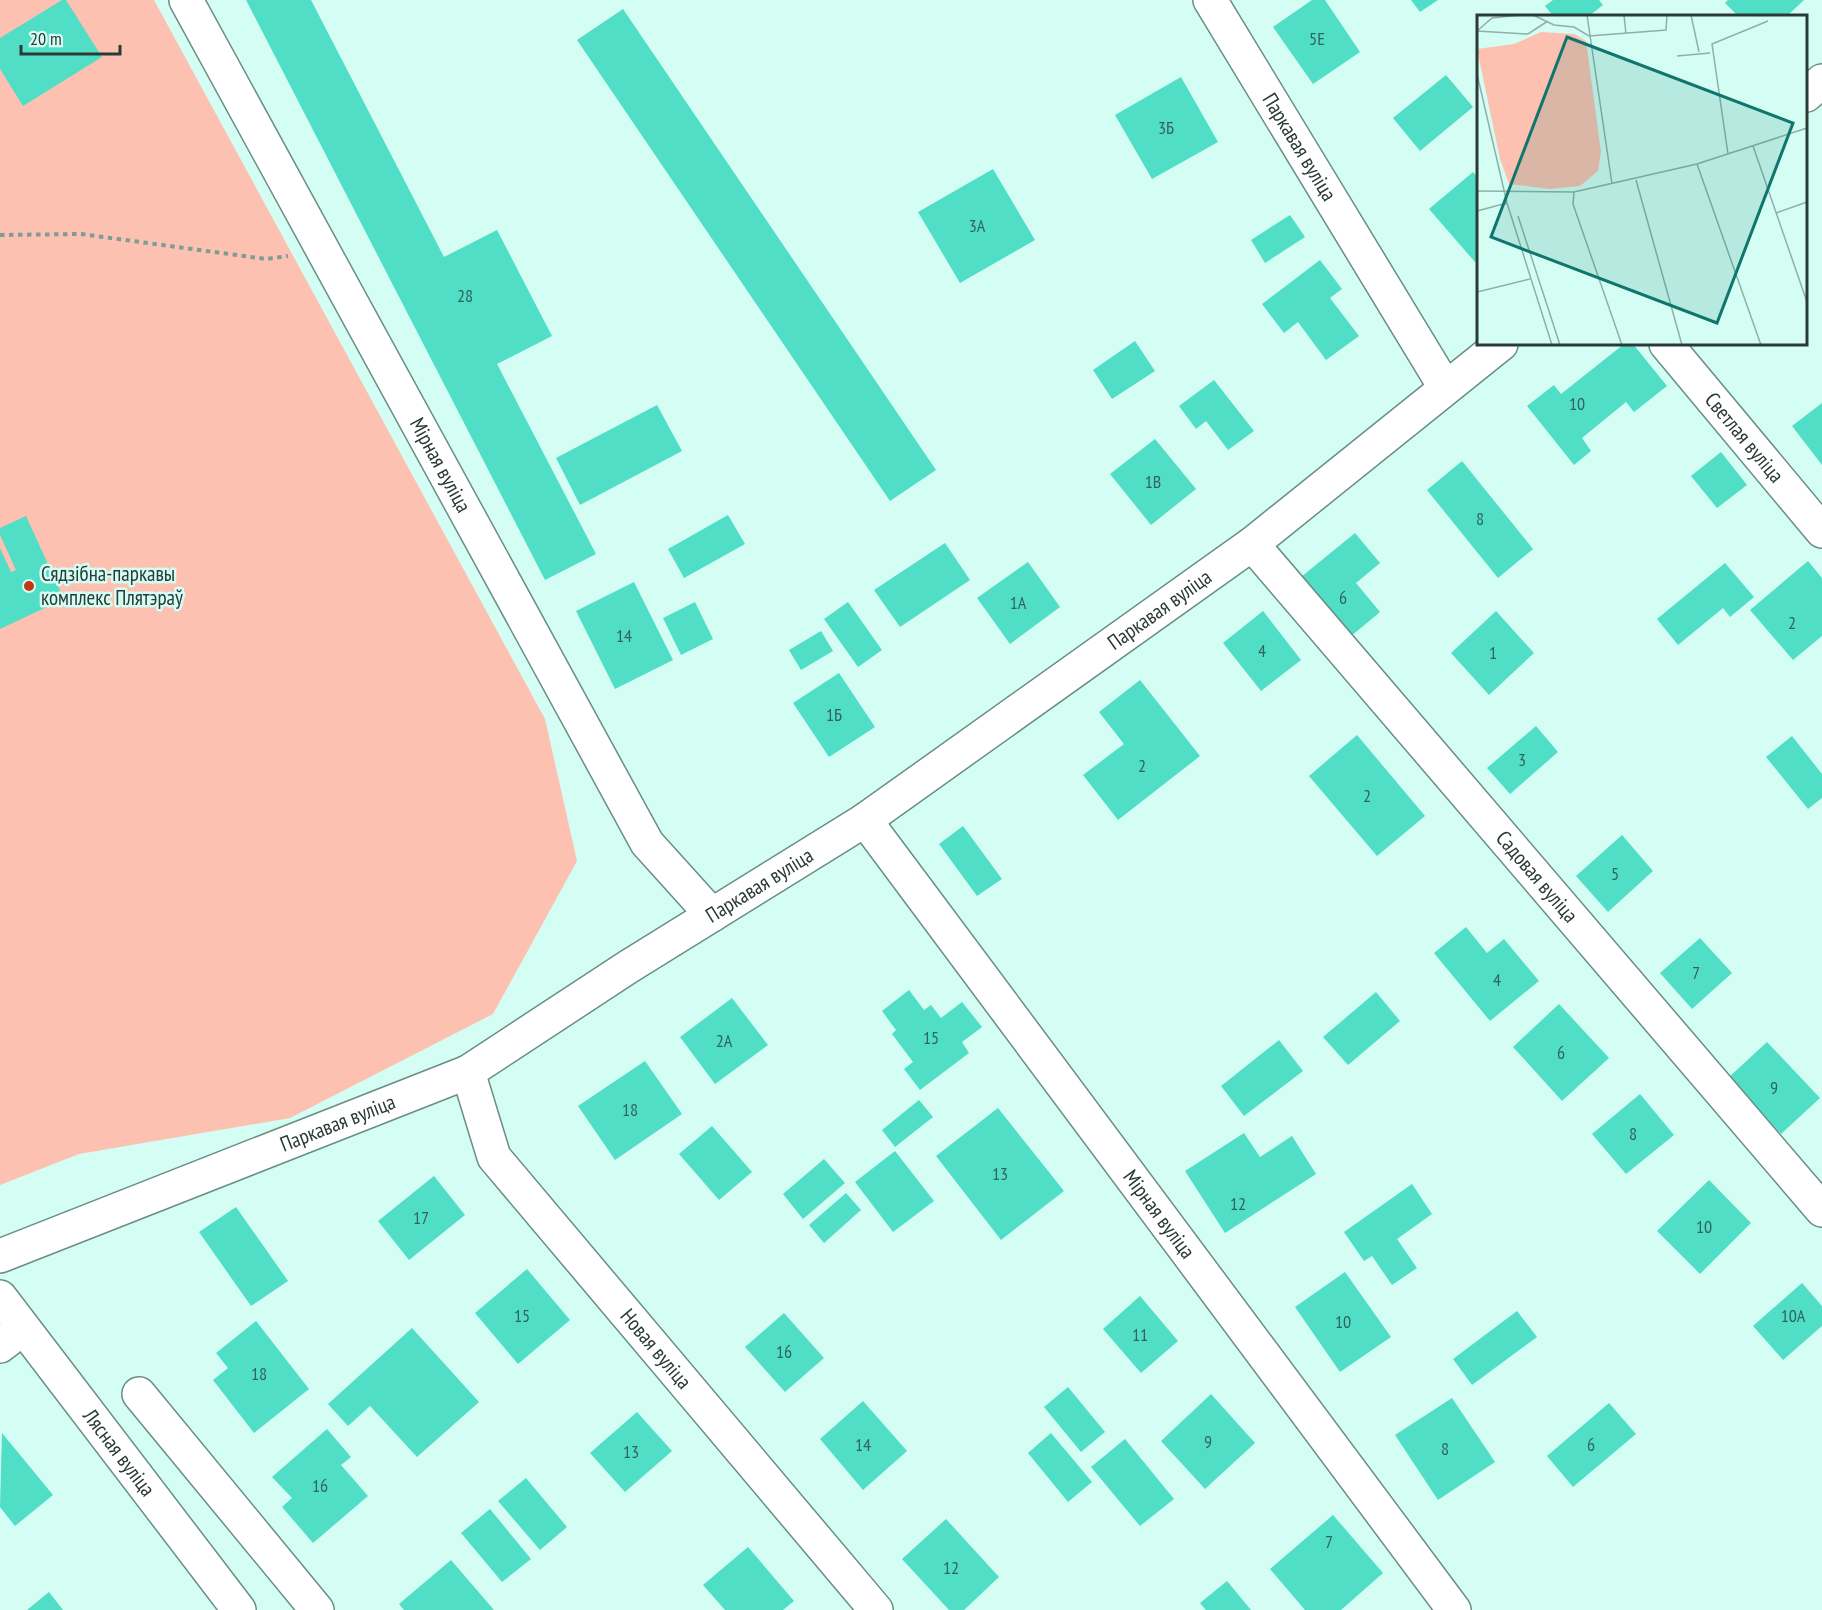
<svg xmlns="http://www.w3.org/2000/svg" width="1822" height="1610" font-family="'PT Sans Narrow',sans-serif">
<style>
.green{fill:#fdc1b1}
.building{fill:#50dec7}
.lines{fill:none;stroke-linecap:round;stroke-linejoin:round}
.minor-casing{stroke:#698e86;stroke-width:36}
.path{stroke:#7f9c96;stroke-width:4;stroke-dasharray:4.5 4.5;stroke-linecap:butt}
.minor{stroke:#fff;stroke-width:33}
.poi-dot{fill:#c23815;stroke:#d4fdf4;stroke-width:2}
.labels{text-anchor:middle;stroke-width:5;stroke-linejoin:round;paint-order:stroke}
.number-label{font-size:18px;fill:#34635b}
.street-label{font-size:21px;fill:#2a3a37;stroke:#d4fdf4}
.poi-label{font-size:21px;fill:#2a3a37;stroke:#d4fdf4;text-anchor:start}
.inset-road{fill:none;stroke:#90afa8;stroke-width:1.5}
.view{fill:#0f766e;fill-opacity:0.15;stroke:#0f766e;stroke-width:3}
.inset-edge{fill:none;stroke:#2a3a37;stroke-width:3}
</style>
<rect width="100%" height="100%" fill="#d4fdf4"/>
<path class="green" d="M 0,0 L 154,0 L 545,719 L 577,861 L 493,1014 L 290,1118 L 79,1154 L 0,1185 Z"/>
<g class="building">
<path d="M 62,0 L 66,0 L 102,57 L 23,106 L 0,69 L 0,38 Z"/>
<path d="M 246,0 L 311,0 L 444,257 L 497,230 L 552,336 L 497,364 L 596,554 L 545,580 Z"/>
<path d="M 1312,0 L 1325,0 L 1360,52 L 1313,84 L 1273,27 Z"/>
<path d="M 1411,0 L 1438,0 L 1420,12 Z"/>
<path d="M 1553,0 L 1599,0 L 1603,5 L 1589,16 L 1553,16 L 1545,6 Z"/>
<path d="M 1728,0 L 1804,0 L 1787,16 L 1738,16 L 1725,3 Z"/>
<path d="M 623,9 L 936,470 L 890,501 L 577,40 Z"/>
<path d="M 1446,75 L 1473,107 L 1420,151 L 1393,118 Z"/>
<path d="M 1181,77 L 1218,142 L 1152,179 L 1115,115 Z"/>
<path d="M 993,169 L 1035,240 L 960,283 L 918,212 Z"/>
<path d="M 1473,172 L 1478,178 L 1478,259 L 1475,262 L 1429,209 Z"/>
<path d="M 1290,215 L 1305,237 L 1265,263 L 1251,240 Z"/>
<path d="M 1320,260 L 1342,289 L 1330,298 L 1359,336 L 1326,360 L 1298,322 L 1284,333 L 1262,304 Z"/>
<path d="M 1135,341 L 1155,371 L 1112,399 L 1093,370 Z"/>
<path d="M 1624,344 L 1633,344 L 1667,386 L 1634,412 L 1626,402 L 1582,438 L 1591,451 L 1574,465 L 1527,406 L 1554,385 L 1561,394 Z"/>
<path d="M 1214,380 L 1254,431 L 1228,450 L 1206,421 L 1196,429 L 1179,406 Z"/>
<path d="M 1822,403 L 1822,465 L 1792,426 Z"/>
<path d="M 657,405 L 682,451 L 580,505 L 556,458 Z"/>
<path d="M 1155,439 L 1196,489 L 1151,525 L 1110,474 Z"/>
<path d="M 1721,452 L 1747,485 L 1717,508 L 1691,476 Z"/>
<path d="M 1462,461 L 1533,549 L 1498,578 L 1427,490 Z"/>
<path d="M 728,515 L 745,544 L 684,578 L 668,549 Z"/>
<path d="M 26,516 L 64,599 L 0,629 L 0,548 L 11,572 L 16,570 L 0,535 L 0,528 Z"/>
<path d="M 1355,533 L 1380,563 L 1356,583 L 1380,612 L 1350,637 L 1301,577 Z"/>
<path d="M 945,543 L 970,580 L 900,627 L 874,590 Z"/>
<path d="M 1808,561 L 1822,578 L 1822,636 L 1793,660 L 1750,610 Z"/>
<path d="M 1028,562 L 1060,607 L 1010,644 L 977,598 Z"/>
<path d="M 1725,563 L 1754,597 L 1730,617 L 1723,608 L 1678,645 L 1657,619 Z"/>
<path d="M 634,582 L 673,660 L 615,689 L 576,611 Z"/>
<path d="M 695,602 L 713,639 L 681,655 L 663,618 Z"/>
<path d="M 848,602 L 882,650 L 858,667 L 824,619 Z"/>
<path d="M 1263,611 L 1301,660 L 1261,691 L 1223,643 Z"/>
<path d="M 1496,611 L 1534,653 L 1489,695 L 1451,653 Z"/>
<path d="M 821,631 L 833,651 L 801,670 L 789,650 Z"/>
<path d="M 839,673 L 875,727 L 829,757 L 793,703 Z"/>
<path d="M 1140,680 L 1200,756 L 1118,820 L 1083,775 L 1124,744 L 1099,712 Z"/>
<path d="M 1536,726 L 1558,752 L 1510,794 L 1487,768 Z"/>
<path d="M 1357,735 L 1425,816 L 1377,856 L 1309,776 Z"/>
<path d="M 1792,736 L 1822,774 L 1822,798 L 1808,809 L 1766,757 Z"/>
<path d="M 963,826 L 1002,879 L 977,896 L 939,844 Z"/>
<path d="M 1622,835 L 1653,871 L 1608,912 L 1576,876 Z"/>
<path d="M 1466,927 L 1487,953 L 1504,939 L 1539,981 L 1490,1021 L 1434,953 Z"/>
<path d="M 1700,938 L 1732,973 L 1692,1009 L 1660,973 Z"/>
<path d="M 909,990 L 924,1010 L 931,1005 L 941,1018 L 962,1002 L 982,1027 L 962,1042 L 969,1053 L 920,1090 L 904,1069 L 913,1062 L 892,1034 L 896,1030 L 882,1011 Z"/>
<path d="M 1376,992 L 1400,1021 L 1348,1065 L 1323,1037 Z"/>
<path d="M 732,998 L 768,1045 L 715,1084 L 680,1037 Z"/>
<path d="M 1559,1004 L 1609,1058 L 1562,1101 L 1513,1047 Z"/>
<path d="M 1279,1040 L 1303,1071 L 1244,1116 L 1221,1086 Z"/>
<path d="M 1767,1042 L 1820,1098 L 1781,1134 L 1728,1078 Z"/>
<path d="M 645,1061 L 682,1114 L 615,1160 L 578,1106 Z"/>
<path d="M 1640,1094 L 1674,1135 L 1626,1174 L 1592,1134 Z"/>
<path d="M 919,1100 L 933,1117 L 895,1147 L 882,1130 Z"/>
<path d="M 998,1108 L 1064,1191 L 1001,1240 L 936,1156 Z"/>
<path d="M 712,1126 L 752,1172 L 719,1200 L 679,1154 Z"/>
<path d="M 1244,1133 L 1260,1157 L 1292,1136 L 1316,1174 L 1225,1233 L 1185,1171 Z"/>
<path d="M 895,1151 L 934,1201 L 893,1232 L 855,1182 Z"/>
<path d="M 824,1159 L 845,1183 L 803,1219 L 783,1194 Z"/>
<path d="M 434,1176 L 465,1215 L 409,1260 L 378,1221 Z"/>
<path d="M 1709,1180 L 1751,1223 L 1700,1274 L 1657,1231 Z"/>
<path d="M 1412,1184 L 1432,1214 L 1397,1239 L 1417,1268 L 1392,1285 L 1372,1256 L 1364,1261 L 1344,1232 Z"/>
<path d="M 846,1193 L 861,1210 L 824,1243 L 809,1225 Z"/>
<path d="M 236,1207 L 288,1281 L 251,1306 L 199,1232 Z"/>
<path d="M 527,1269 L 570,1320 L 518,1364 L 475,1313 Z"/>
<path d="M 1345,1272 L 1391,1337 L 1340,1372 L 1295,1307 Z"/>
<path d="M 1802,1283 L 1822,1306 L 1822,1326 L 1783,1360 L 1753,1326 Z"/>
<path d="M 1140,1296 L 1178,1341 L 1141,1373 L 1103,1329 Z"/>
<path d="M 1517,1311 L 1537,1337 L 1472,1385 L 1453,1359 Z"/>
<path d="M 784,1313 L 824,1358 L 785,1392 L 745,1347 Z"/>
<path d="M 256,1321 L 309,1389 L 254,1433 L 213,1380 L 228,1368 L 216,1353 Z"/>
<path d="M 412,1328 L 479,1402 L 417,1457 L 370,1406 L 348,1426 L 328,1404 Z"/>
<path d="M 1068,1387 L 1105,1432 L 1081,1452 L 1044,1407 Z"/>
<path d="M 1211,1394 L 1255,1443 L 1205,1489 L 1161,1441 Z"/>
<path d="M 1452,1398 L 1495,1462 L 1438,1500 L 1395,1435 Z"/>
<path d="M 863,1401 L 907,1451 L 863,1490 L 820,1439 Z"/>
<path d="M 1609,1403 L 1636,1434 L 1573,1487 L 1547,1456 Z"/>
<path d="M 637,1412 L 672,1451 L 625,1492 L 590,1453 Z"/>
<path d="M 327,1429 L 351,1457 L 341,1465 L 368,1496 L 313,1543 L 282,1507 L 292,1498 L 272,1477 Z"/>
<path d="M 2,1433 L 53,1495 L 15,1526 L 0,1507 Z"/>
<path d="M 1051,1433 L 1092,1482 L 1068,1502 L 1028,1453 Z"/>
<path d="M 1125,1439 L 1174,1499 L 1140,1526 L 1091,1467 Z"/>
<path d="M 526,1478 L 567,1527 L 540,1550 L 498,1501 Z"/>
<path d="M 490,1509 L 531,1559 L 502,1582 L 461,1533 Z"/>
<path d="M 1333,1515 L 1383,1573 L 1341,1610 L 1305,1610 L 1270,1569 Z"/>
<path d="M 946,1519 L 999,1577 L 964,1610 L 949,1610 L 902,1559 Z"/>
<path d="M 748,1547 L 794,1601 L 783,1610 L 725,1610 L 703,1585 Z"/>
<path d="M 451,1560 L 494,1610 L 404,1610 L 399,1604 Z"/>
<path d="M 1227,1581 L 1251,1610 L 1206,1610 L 1200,1603 Z"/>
<path d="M 49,1592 L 63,1610 L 27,1610 Z"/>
</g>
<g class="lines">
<g class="minor-casing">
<g id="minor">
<path id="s1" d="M 186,0 L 647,843 L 712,915"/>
<path id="s2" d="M 1210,0 L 1445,387"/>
<path d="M 1806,95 L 1822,81"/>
<path id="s3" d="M 1666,344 L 1822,531"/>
<path id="s4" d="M 1252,544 L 1822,1210"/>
<path id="s5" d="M 865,820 L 1454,1610"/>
<path id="s6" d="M 468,1072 L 494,1157 L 876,1610"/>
<path id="s7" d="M 0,1256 L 468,1072 L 628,967 L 865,820 L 1252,544 L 1501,344"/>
<path id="s8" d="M 0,1297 L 239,1610"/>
<path d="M 0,1346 L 22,1329"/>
<path d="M 139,1394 L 317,1610"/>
</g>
</g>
<path class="path" d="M 0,235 L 81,234 L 266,259 L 288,256"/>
<use href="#minor" class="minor"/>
</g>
<circle class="poi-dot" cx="29" cy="586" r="6"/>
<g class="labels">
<g class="number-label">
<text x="1317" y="45">5Е</text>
<text x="1166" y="134">3Б</text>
<text x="977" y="232">3А</text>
<text x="465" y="302">28</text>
<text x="1577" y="410">10</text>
<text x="1153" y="488">1В</text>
<text x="1480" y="525">8</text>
<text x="1343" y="604">6</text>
<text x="1018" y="609">1А</text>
<text x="1792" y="629">2</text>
<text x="624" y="642">14</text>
<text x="1262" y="657">4</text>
<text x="1493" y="659">1</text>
<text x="834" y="721">1Б</text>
<text x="1522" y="766">3</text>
<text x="1142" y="772">2</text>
<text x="1367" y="802">2</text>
<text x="1615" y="880">5</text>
<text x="1696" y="979">7</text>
<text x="1497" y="986">4</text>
<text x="931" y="1044">15</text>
<text x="724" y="1047">2А</text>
<text x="1561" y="1059">6</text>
<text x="1774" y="1094">9</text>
<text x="630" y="1116">18</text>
<text x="1633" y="1140">8</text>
<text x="1000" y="1180">13</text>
<text x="1238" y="1210">12</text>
<text x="421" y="1224">17</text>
<text x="1704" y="1233">10</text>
<text x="522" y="1322">15</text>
<text x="1793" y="1322">10А</text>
<text x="1343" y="1328">10</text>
<text x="1140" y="1341">11</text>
<text x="784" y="1358">16</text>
<text x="259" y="1380">18</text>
<text x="1208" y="1448">9</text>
<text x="863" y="1451">14</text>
<text x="1591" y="1451">6</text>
<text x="1445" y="1455">8</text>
<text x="631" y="1458">13</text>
<text x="320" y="1492">16</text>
<text x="1329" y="1548">7</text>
<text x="951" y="1574">12</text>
</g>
<g class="street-label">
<text dy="7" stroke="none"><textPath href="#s2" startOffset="172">Паркавая вуліца</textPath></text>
<text dy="7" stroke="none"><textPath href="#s3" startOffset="122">Светлая вуліца</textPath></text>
<text dy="7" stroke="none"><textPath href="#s1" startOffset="530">Мірная вуліца</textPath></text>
<text dy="7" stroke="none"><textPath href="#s7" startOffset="1335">Паркавая вуліца</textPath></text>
<text dy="7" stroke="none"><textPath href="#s4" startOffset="438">Садовая вуліца</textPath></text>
<text dy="7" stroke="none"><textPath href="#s7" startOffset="849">Паркавая вуліца</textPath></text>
<text dy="7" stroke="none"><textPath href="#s7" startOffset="363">Паркавая вуліца</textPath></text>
<text dy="7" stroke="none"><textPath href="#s5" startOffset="492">Мірная вуліца</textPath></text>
<text dy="7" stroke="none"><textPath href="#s6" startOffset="340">Новая вуліца</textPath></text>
<text dy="7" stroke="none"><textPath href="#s8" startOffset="196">Лясная вуліца</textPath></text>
</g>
<g class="poi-label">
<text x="41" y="581">Сядзібна-паркавы<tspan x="41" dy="24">комплекс Плятэраў</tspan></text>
</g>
</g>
<g transform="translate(1477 15)">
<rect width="330" height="330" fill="#d4fdf4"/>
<path d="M 64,17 L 98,19 L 109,26 L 124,137 L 121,156 L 103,171 L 73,174 L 32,169 L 23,144 L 0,34 L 37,29 Z" fill="#fdc1b1"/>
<path class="inset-road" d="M 56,0 L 77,10 L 97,12 L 112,21 L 189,15 L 190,0M 110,0 L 135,169M 147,0 L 149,19M 214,0 L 222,37M 0,16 L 51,19 L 71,6M 0,16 L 15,3 L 43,0M 200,41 L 233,38M 0,59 L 30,188 L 75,330M 276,131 L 330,287M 251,139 L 235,29 L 291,6M 220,149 L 284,330M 159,165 L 205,330M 0,176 L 97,177 L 220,149 L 330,113M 97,177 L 96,189 L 145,330M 0,196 L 30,188M 299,198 L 330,187M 41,201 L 83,330M 0,277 L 53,264"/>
<path class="view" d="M 90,22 L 316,108 L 240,308 L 14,222 Z"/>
<rect width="330" height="330" class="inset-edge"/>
</g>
<path d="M21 45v9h99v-9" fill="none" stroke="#2a3a37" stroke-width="3"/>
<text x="30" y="45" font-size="18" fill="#2a3a37" stroke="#d4fdf4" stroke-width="4.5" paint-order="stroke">20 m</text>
</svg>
